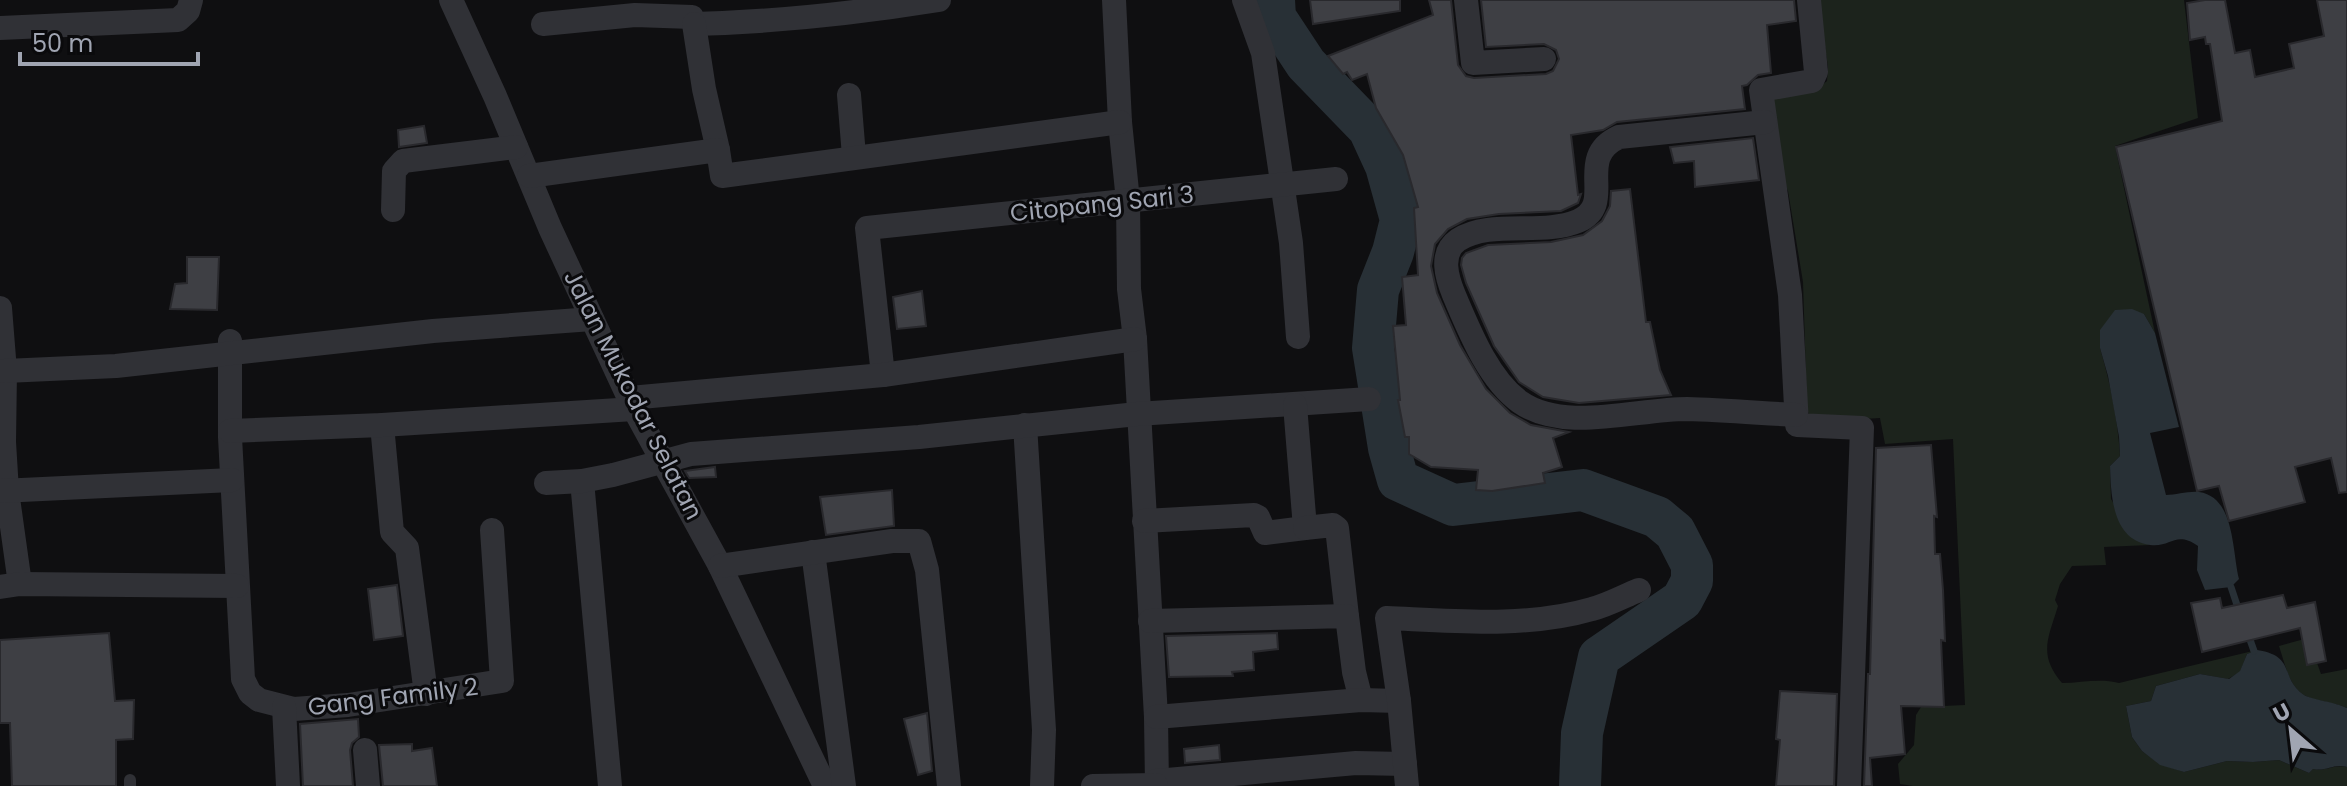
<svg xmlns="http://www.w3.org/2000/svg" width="2347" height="786" font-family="Poppins,sans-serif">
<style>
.green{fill:#1c231c}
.water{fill:#283036}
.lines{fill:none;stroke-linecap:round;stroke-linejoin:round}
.stream{stroke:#283036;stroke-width:7}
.river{stroke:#283036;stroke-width:42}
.building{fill:#3e3f44;stroke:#29292d;stroke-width:2}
.lane{stroke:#303136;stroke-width:12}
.street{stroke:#303136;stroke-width:24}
.labels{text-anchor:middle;stroke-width:6;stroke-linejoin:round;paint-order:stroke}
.street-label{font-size:24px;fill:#a0a5b2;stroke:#0a0a0c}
</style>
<rect width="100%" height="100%" fill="#0f0f11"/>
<g class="green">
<path d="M 1818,0 L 2184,0 L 2198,118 L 2115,146 L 2155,333 L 2144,314 L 2100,348 C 2110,382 2118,420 2120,456 L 2110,466 L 2111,499 L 2134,538 L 2150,545 L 2104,547 L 2106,565 L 2072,566 L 2060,584 L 2055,600 L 2058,606 C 2048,639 2038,654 2062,683 C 2082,683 2099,678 2119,683 L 2257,650 L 2247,654 L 2240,672 L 2228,679 L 2200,674 L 2156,686 L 2151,701 L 2126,706 L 2132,737 L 2142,751 L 2160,764 L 2184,772 L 2227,761 L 2253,762 L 2279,760 L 2309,773 L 2313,769 C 2326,772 2334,764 2347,767 L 2347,786 L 1913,786 L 1900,784 L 1898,764 L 1914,745 L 1916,715 L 1921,707 L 1965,705 L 1953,439 L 1885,444 L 1880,418 L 1812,422 L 1807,409 L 1803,282 L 1788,191 L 1776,164 L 1771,95 L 1821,86 L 1827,81 L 1828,67 Z"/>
<path d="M 2308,638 L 2321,674 L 2347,669 L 2347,708 C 2333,702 2320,702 2308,697 C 2289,690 2285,663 2279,646 Z"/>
</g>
<g class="water">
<path d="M 2132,309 L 2144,314 L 2155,333 L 2179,427 L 2150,433 L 2166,495 C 2176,495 2188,491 2199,492 C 2235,497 2232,551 2239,579 L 2231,587 L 2205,590 L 2197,570 L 2198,546 C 2175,530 2171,548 2150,545 C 2112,540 2111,495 2110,466 L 2120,456 L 2119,437 L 2108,376 L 2100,348 L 2100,330 L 2115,310 Z"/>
<path d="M 2257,650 C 2297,656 2279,678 2304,695 C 2313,700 2335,702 2347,708 L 2347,767 C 2333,763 2327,772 2313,769 L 2309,773 L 2279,760 L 2253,762 L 2227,761 L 2184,772 L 2160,765 L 2142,751 L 2132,737 L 2126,706 L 2151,701 L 2156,686 L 2200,674 L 2229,679 L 2240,671 L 2247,654 Z"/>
</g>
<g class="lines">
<g class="stream">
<path d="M 2231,587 L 2239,611"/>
<path d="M 2248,634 L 2254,651"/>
</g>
<path class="river" d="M 1274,0 L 1275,17 L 1306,64 L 1369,129 L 1386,166 L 1401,220 L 1393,252 L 1378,290 L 1373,348 L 1389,448 L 1398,480 L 1453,505 L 1583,490 L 1657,517 L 1675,532 L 1692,565 L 1692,581 L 1682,600 L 1599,657 L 1582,733 L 1580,786"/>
</g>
<g class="building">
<path d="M 1310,0 L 1400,0 L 1400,11 L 1313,24 Z"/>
<path d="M 1429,0 L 1451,0 L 1458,65 L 1466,76 L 1474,78 L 1546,74 L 1553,71 L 1559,59 L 1556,50 L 1544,44 L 1486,47 L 1481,0 L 1794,0 L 1796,21 L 1767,25 L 1771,73 L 1758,75 L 1747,85 L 1742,86 L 1745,109 L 1617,122 L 1603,130 L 1571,135 L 1578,195 L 1581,194 L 1578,203 L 1561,211 L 1499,214 L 1467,219 L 1448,229 L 1435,244 L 1431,266 L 1437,293 L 1460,345 L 1486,389 L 1510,413 L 1531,425 L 1569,432 L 1553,438 L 1562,467 L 1543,473 L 1545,483 L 1492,491 L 1476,490 L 1478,470 L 1431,467 L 1409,454 L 1409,437 L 1405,437 L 1398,400 L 1400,400 L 1393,326 L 1406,325 L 1402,277 L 1418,275 L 1414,208 L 1418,207 L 1403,155 L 1376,108 L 1367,74 L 1352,80 L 1347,72 L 1343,74 L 1328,56 L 1433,15 Z"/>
<path d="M 2205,0 L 2225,0 L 2235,53 L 2250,50 L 2255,77 L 2294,68 L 2289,44 L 2324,36 L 2317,0 L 2347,0 L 2347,492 L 2339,493 L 2331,458 L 2295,467 L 2305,502 L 2229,521 L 2219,486 L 2197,491 L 2116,147 L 2222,121 L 2210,44 L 2206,44 L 2205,37 L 2190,40 L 2187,3 Z"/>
<path d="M 424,126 L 427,143 L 399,147 L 398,130 Z"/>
<path d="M 1753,138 L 1759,180 L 1695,187 L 1694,161 L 1674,163 L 1670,147 Z"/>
<path d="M 1630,189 L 1646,322 L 1650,322 L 1660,370 L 1671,395 L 1579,403 L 1543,397 L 1519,382 L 1494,346 L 1466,283 L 1461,265 L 1462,258 L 1466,253 L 1488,245 L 1551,242 L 1583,235 L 1602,221 L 1610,206 L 1611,191 Z"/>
<path d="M 187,257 L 219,257 L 217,310 L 170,309 L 175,284 L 187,283 Z"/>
<path d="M 922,291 L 926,326 L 897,329 L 893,297 Z"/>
<path d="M 1931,445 L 1937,517 L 1934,516 L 1935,554 L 1940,554 L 1943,590 L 1945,641 L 1941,640 L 1944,707 L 1901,706 L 1905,754 L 1870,758 L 1872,786 L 1864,786 L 1868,674 L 1870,674 L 1876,448 Z"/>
<path d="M 715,467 L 716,477 L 689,478 L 685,471 Z"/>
<path d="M 892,490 L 894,526 L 826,535 L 820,497 Z"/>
<path d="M 397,585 L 403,636 L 374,640 L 368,589 Z"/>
<path d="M 2283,595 L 2287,608 L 2315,602 L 2326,661 L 2307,665 L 2300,628 L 2202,652 L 2191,603 L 2220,598 L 2222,608 Z"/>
<path d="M 109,633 L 115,701 L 134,700 L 133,739 L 116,740 L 116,786 L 12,786 L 10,723 L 0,723 L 0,640 Z"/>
<path d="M 1277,633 L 1278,649 L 1253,652 L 1254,670 L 1232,672 L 1233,676 L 1169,677 L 1166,636 Z"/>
<path d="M 1780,691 L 1837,694 L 1834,786 L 1776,786 L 1780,740 L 1776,739 Z"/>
<path d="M 927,713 L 932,771 L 918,775 L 904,719 Z"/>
<path d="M 358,719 L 359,737 L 352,743 L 350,750 L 353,786 L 303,786 L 300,724 Z"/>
<path d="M 412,744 L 412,751 L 432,748 L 437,786 L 383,786 L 379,745 Z"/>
<path d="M 1219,745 L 1220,760 L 1185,763 L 1184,749 Z"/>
</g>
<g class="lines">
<path class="lane" d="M 130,786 L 130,780"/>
<g class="street">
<path d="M 451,0 L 495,96 L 550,228 L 634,409 L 720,566 L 825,786"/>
<path d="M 1114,0 L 1120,122 L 1128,201 L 1129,289 L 1135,339 L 1156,717 L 1157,786"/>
<path d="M 1244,0 L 1263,53 L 1291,243 L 1298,337"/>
<path d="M 1466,0 L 1473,63 L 1544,59"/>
<path d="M 1809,0 L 1816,72 L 1812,81 L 1761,90 L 1790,295 L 1797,425 L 1862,428 L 1849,786"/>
<path d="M 543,24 L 635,15 L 692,17 L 694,24 C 777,22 858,13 939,0"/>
<path d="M 694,24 L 704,89 L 718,150"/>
<path d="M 0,28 L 178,20 L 188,11 L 191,0"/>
<path d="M 849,95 L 854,156"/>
<path d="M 1765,122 L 1619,137 C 1573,158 1618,204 1578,221 C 1543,236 1490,219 1458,240 C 1439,253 1447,278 1454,295 C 1469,330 1488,379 1520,402 C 1564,433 1636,409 1687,409 C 1723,410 1759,413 1796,415"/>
<path d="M 529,176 L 718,150 L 722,176 L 1120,122"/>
<path d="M 393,210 L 394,171 L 403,161 L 516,147"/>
<path d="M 0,308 L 5,371 L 4,442 L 7,491 L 20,584"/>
<path d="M 230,341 L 230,437 L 243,679 L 250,693 L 259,700 L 294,709 L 348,705 L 502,681 L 492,530"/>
<path d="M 5,371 L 116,366 L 433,331 L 592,319"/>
<path d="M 883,375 L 867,228 L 1336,179"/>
<path d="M 630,398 L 883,375 L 1135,339"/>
<path d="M 382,425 L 392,532 L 407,548 L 426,694"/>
<path d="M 1025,425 L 1044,730 L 1042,786"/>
<path d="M 230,431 L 382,425 L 634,409"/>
<path d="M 582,481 L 610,786"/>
<path d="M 546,483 L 582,481 L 613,475 L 691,454 L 919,437 L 1137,414 L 1369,399"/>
<path d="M 0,491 L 232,480"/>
<path d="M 1144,521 L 1254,515 L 1258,517 L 1265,533 L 1305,528 L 1295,405"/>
<path d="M 1305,528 L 1333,525 L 1337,528 L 1347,616"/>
<path d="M 813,552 L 844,786"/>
<path d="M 720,566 L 892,541 L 919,541 L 927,570 L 949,786"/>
<path d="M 0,587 L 20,584 L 237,586"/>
<path d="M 1150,621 L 1347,616 L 1354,672 L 1361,700"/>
<path d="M 284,707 L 288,786"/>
<path d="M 1156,717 L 1361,700 L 1399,701"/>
<path d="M 365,750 L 368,786"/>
<path d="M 1156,781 L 1356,763 L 1405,764"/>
<path d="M 1093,786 L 1156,785"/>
<path d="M 1407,786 L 1399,701 L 1387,618 C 1454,621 1527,628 1592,609 C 1608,605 1624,596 1639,590"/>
</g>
</g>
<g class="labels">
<g class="street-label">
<text transform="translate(1102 204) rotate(-6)" y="8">Citopang Sari 3</text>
<text transform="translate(633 395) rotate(63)" y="8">Jalan Mukodar Selatan</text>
<text transform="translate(393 697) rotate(-7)" y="8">Gang Family 2</text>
</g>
</g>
<g transform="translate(2291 730) rotate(332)" stroke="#0a0a0c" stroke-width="6" paint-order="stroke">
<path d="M0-6L14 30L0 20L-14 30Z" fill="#a0a5b2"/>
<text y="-12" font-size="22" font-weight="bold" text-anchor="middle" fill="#a0a5b2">U</text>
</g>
<path d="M20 52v12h178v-12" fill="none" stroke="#a0a5b2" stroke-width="4"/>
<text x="32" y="52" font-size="24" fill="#a0a5b2" stroke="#0a0a0c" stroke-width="6" paint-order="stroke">50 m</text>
</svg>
